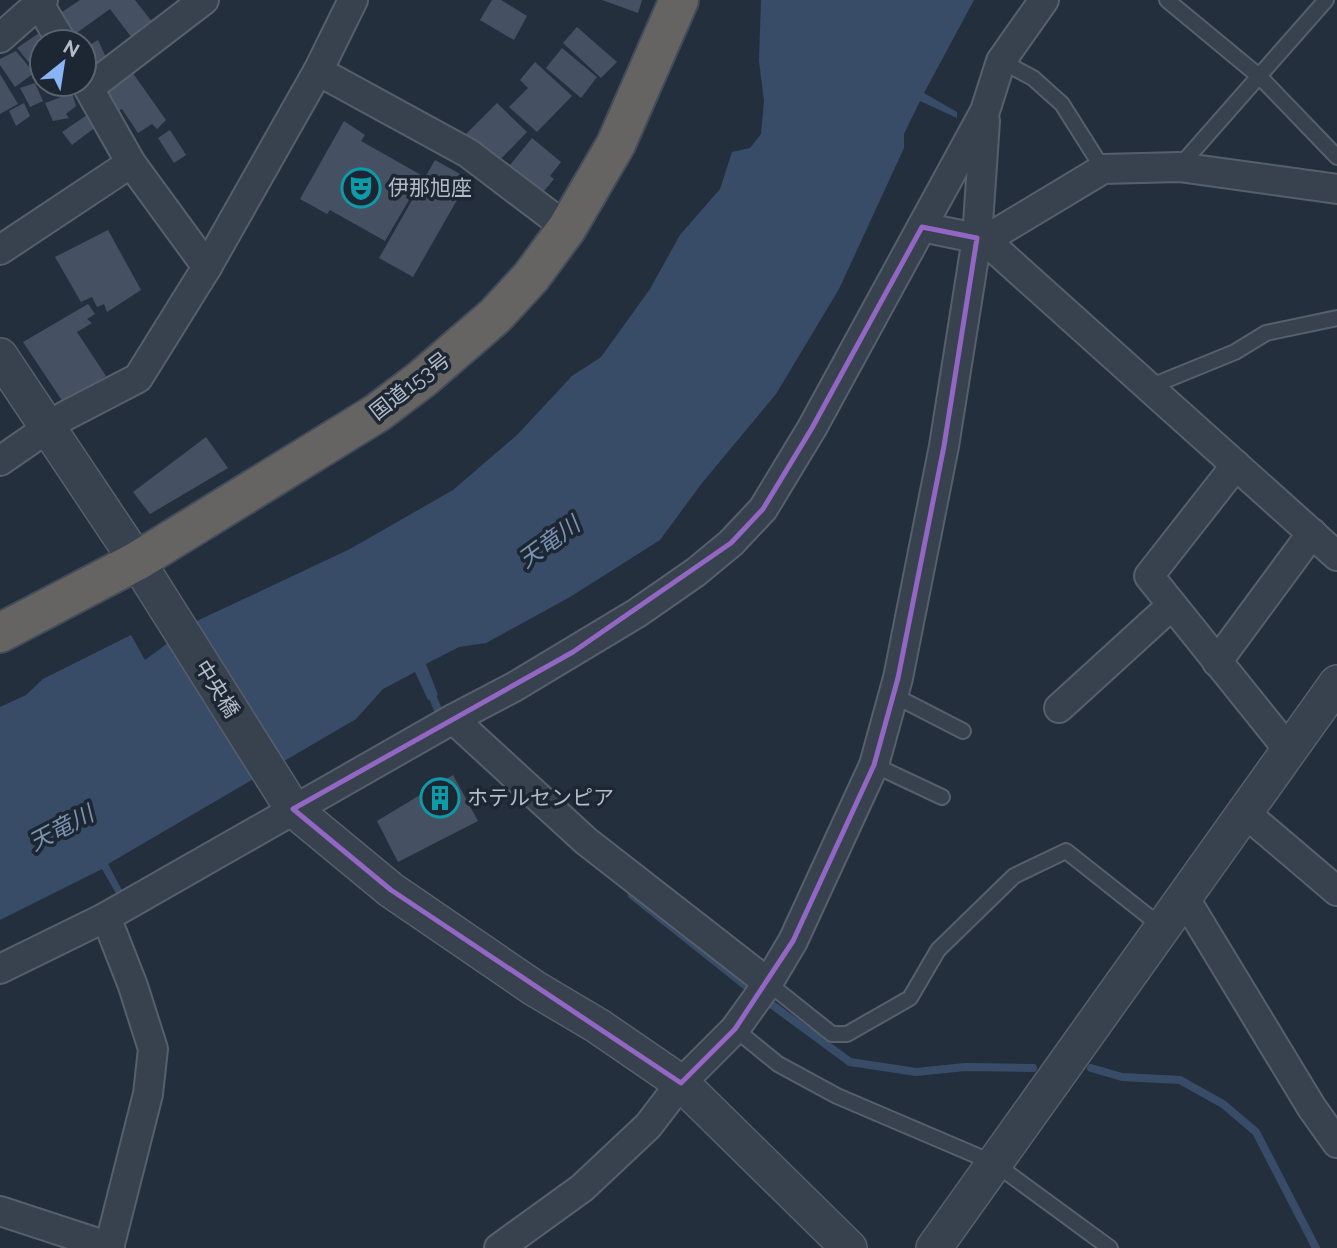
<svg xmlns="http://www.w3.org/2000/svg" width="1337" height="1248" font-family="Raleway,'Noto Sans JP',sans-serif">
<style>
.water{fill:#394c67}
.lines{fill:none;stroke-linecap:round;stroke-linejoin:round}
.stream{stroke:#394c67;stroke-width:8}
.building{fill:#455162}
.service-casing{stroke:#565f6c;stroke-width:18}
.minor-casing{stroke:#565f6c;stroke-width:32}
.tertiary-casing{stroke:#565f6c;stroke-width:38}
.trunk-casing{stroke:#434c59;stroke-width:42}
.service{stroke:#38414e;stroke-width:14}
.minor{stroke:#38414e;stroke-width:28}
.tertiary{stroke:#38414e;stroke-width:35}
.trunk{stroke:#656462;stroke-width:38}
.marked{fill:none;stroke:#9266c3;stroke-width:5;stroke-linejoin:round}
.labels{text-anchor:middle;stroke-width:7;stroke-linejoin:round;paint-order:stroke}
.poi-label{font-size:21px;fill:#b4bcc9;stroke:#1d2633;text-anchor:start}
.street-label{font-size:21px;fill:#b4bcc9;stroke:#1d2633}
.water-label{font-size:23px;font-style:italic;fill:#7c92b1;stroke:#1d2633}
</style>
<rect width="100%" height="100%" fill="#242f3e"/>
<path class="water" d="M 761,0 L 974,0 L 924,93 L 957,112 L 957,118 L 920,101 L 904,134 L 904,148 L 839,289 L 776,394 L 702,483 L 660,540 L 570,597 L 486,643 L 459,647 L 426,664 L 438,695 L 428,700 L 415,672 L 383,689 L 356,719 L 108,864 L 123,892 L 117,895 L 102,869 L 0,920 L 0,707 L 26,695 L 43,679 L 131,635 L 145,660 L 199,620 L 350,549 L 453,490 L 517,435 L 572,376 L 601,357 L 650,289 L 680,235 L 720,189 L 732,152 L 750,148 L 761,134 L 764,101 L 759,61 Z"/>
<g class="lines">
<g class="stream">
<path d="M 430,690 L 438,710 L 444,719"/>
<path d="M 632,895 L 745,985 L 850,1062 L 916,1072 L 965,1067 L 1033,1068"/>
<path d="M 1091,1068 L 1122,1077 L 1180,1080 L 1223,1104 L 1256,1132 L 1316,1248"/>
</g>
</g>
<g class="building">
<path d="M 80,0 L 135,0 L 153,23 L 132,38 L 110,9 L 68,39 L 53,18 Z"/>
<path d="M 492,0 L 501,0 L 527,16 L 514,40 L 480,20 Z"/>
<path d="M 602,0 L 642,0 L 638,13 Z"/>
<path d="M 577,27 L 617,62 L 601,78 L 563,43 Z"/>
<path d="M 45,29 L 52,42 L 42,42 L 42,75 L 40,76 L 17,48 Z"/>
<path d="M 98,40 L 109,64 L 91,76 L 84,66 L 84,48 Z"/>
<path d="M 562,48 L 597,77 L 581,98 L 546,68 Z"/>
<path d="M 16,51 L 34,73 L 15,87 L 0,65 L 0,59 Z"/>
<path d="M 535,62 L 572,96 L 537,132 L 509,107 L 528,88 L 520,80 Z"/>
<path d="M 130,69 L 166,120 L 157,129 L 152,124 L 138,133 L 122,109 L 116,112 L 102,88 Z"/>
<path d="M 0,74 L 18,104 L 0,114 Z"/>
<path d="M 35,83 L 43,101 L 30,107 L 20,88 Z"/>
<path d="M 72,93 L 76,106 L 66,114 L 69,118 L 53,121 L 45,103 Z"/>
<path d="M 24,103 L 30,116 L 16,126 L 9,111 Z"/>
<path d="M 497,103 L 527,132 L 499,161 L 465,135 Z"/>
<path d="M 87,115 L 97,126 L 72,145 L 62,132 Z"/>
<path d="M 344,121 L 365,135 L 361,141 L 423,176 L 385,241 L 330,210 L 327,214 L 300,199 Z"/>
<path d="M 170,130 L 186,155 L 174,163 L 158,138 Z"/>
<path d="M 532,138 L 561,162 L 550,176 L 554,179 L 540,196 L 506,170 Z"/>
<path d="M 435,160 L 469,179 L 413,277 L 379,258 Z"/>
<path d="M 108,230 L 141,290 L 107,312 L 104,304 L 97,307 L 92,297 L 81,302 L 55,257 Z"/>
<path d="M 88,304 L 95,314 L 87,319 L 92,323 L 77,332 L 106,376 L 65,405 L 23,342 Z"/>
<path d="M 206,437 L 228,468 L 150,514 L 133,492 Z"/>
<path d="M 453,775 L 478,821 L 398,862 L 377,821 Z"/>
</g>
<g class="lines">
<g class="service-casing">
<g id="service">
<path d="M 1167,0 L 1260,77 L 1337,157"/>
<path d="M 1001,61 L 1033,78 L 1062,104 L 1103,169"/>
<path d="M 1179,167 L 1326,0"/>
<path d="M 1149,387 L 1235,352 L 1266,333 L 1337,318"/>
<path d="M 893,695 L 963,731"/>
<path d="M 874,765 L 942,797"/>
<path d="M 768,983 L 832,1034 L 847,1034 L 910,998 L 938,950 L 1014,876 L 1066,851 L 1162,927"/>
<path d="M 735,1029 L 778,1064 L 837,1096 L 994,1163 L 1110,1248"/>
</g>
</g>
<g class="minor-casing">
<g id="minor">
<path d="M 39,4 L 62,42"/>
<path d="M 0,38 L 43,0"/>
<path d="M 318,71 L 468,153 L 567,228"/>
<path d="M 84,80 L 131,163 L 207,267"/>
<path d="M 89,88 L 204,0"/>
<path d="M 922,227 L 985,240 L 1337,556"/>
<path d="M 985,240 L 1103,169 L 1179,167 L 1337,189"/>
<path d="M 0,250 L 131,163"/>
<path d="M 0,461 L 65,416 L 138,378 L 207,267 L 318,71 L 353,0"/>
<path d="M 1236,465 L 1149,576 L 1288,749"/>
<path d="M 1217,662 L 1312,533"/>
<path d="M 1059,708 L 1172,605"/>
<path d="M 453,719 L 586,841 L 768,983"/>
<path d="M 1244,812 L 1337,891"/>
<path d="M 1184,897 L 1312,1108 L 1337,1143"/>
<path d="M 106,917 L 133,986 L 153,1049 L 148,1094 L 109,1248"/>
<path d="M 0,969 L 106,917 L 453,719 L 514,687 L 637,613 L 696,572 L 731,543 L 763,509 L 812,428 L 985,111 L 1001,61 L 1044,0"/>
<path d="M 0,1211 L 110,1247"/>
<path d="M 499,1248 L 582,1188 L 648,1126 L 681,1083 L 735,1029 L 768,983 L 793,941 L 874,765 L 898,678 L 944,446 L 977,238 L 985,121"/>
</g>
</g>
<g class="tertiary-casing">
<g id="tertiary">
<path d="M 0,356 L 137,561 L 293,809 L 391,890 L 534,988 L 598,1026 L 681,1083 L 849,1248"/>
<path d="M 934,1248 L 1337,683"/>
</g>
</g>
<g class="trunk-casing">
<path id="trunk" d="M 0,633 L 137,561 L 377,413 L 422,379 L 495,316 L 531,277 L 567,228 L 616,144 L 679,0"/>
</g>
<use href="#service" class="service"/>
<use href="#minor" class="minor"/>
<use href="#tertiary" class="tertiary"/>
<use href="#trunk" class="trunk"/>
</g>
<path class="marked" d="M 922,227 L 977,238 L 944,446 L 898,678 L 874,765 L 793,941 L 735,1029 L 681,1083 L 391,890 L 293,809 L 573,652 L 731,543 L 763,509 L 812,428 Z"/>
<defs>
<g id="theatre-ring" transform="scale(2.0125)"><circle r="9.5" fill="#1d2633" stroke="#0f9aa8" stroke-width="1.5"/><path d="M-5-5.5Q0-4 5-5.5V0Q5 5 0 6Q-5 5-5 0ZM-3.3-2.5H-1v1.5H-3.3ZM1-2.5H3.3v1.5H1ZM-2.8 1Q0 5.5 2.8 1Z" fill="#0f9aa8"/></g>
<g id="building-ring" transform="scale(2.0125)"><circle r="9.5" fill="#1d2633" stroke="#0f9aa8" stroke-width="1.5"/><path d="M-4-6H4V6H1V3H-1V6H-4ZM-2.5-4.3h1.7v1.8h-1.7ZM.8-4.3h1.7v1.8H.8ZM-2.5-1h1.7V.8h-1.7ZM.8-1h1.7V.8H.8Z" fill="#0f9aa8"/></g>
</defs>
<g fill-rule="evenodd">
<use href="#theatre-ring" x="361" y="188"/>
<use href="#building-ring" x="440" y="798"/>
</g>
<g class="labels">
<g class="poi-label">
<text x="388" y="195">伊那旭座</text>
<text x="467" y="805">ホテルセンピア</text>
</g>
<g class="street-label">
<text transform="translate(410 386) rotate(-38)" y="7">国道153号</text>
<text transform="translate(217 689) rotate(58)" y="7">中央橋</text>
</g>
<g class="water-label">
<text transform="translate(549 542) rotate(-36)" y="8">天竜川</text>
<text transform="translate(61 828) rotate(-28)" y="8">天竜川</text>
</g>
</g>
<g transform="translate(63 63) rotate(30)"><circle r="33" fill="#1d2633" stroke="#59626f" stroke-width="2"/>
<path d="M0-5L12 26L0 18L-12 26Z" fill="#8ab4f8"/>
<text y="-10" font-size="19" font-weight="bold" text-anchor="middle" fill="#b4bcc9">N</text>
</g>
</svg>
